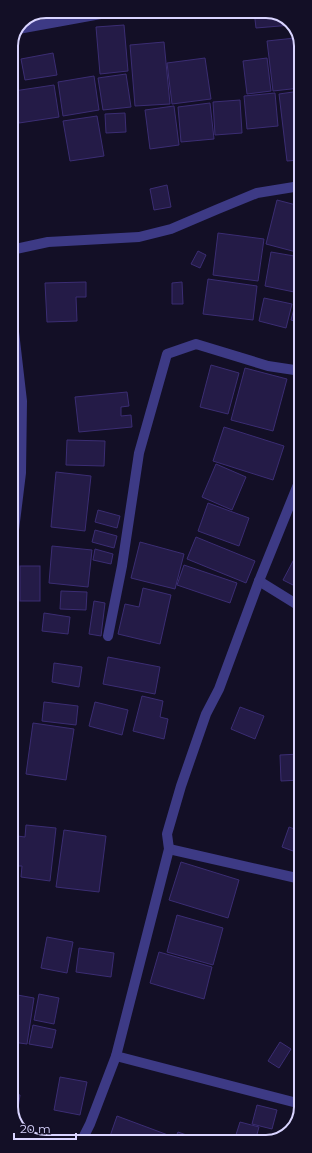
<svg xmlns="http://www.w3.org/2000/svg" width="312" height="1153" font-family="Montserrat,sans-serif">
<style>
.building{fill:#241b47;stroke:#3b2d73}
.lines{fill:none;stroke-linecap:round;stroke-linejoin:round}
.minor{stroke:#3d3a85;stroke-width:10}
.rim{fill:none;stroke:#d9d4ff;stroke-width:2}
</style>
<rect width="100%" height="100%" fill="#130f26"/>
<g class="building">
<path d="M 254,11 L 271,11 L 289,20 L 292,25 L 256,28 Z"/>
<path d="M 124,25 L 128,71 L 100,74 L 96,27 Z"/>
<path d="M 296,32 L 300,39 L 300,75 Z"/>
<path d="M 295,38 L 300,88 L 273,91 L 267,41 Z"/>
<path d="M 164,42 L 170,104 L 135,106 L 130,45 Z"/>
<path d="M 53,53 L 57,75 L 25,80 L 21,59 Z"/>
<path d="M 205,58 L 211,99 L 172,104 L 167,63 Z"/>
<path d="M 267,58 L 271,91 L 247,94 L 243,61 Z"/>
<path d="M 126,74 L 131,107 L 103,110 L 98,78 Z"/>
<path d="M 94,76 L 99,110 L 63,116 L 58,82 Z"/>
<path d="M 54,85 L 59,117 L 19,123 L 14,91 Z"/>
<path d="M 300,91 L 300,160 L 287,161 L 279,94 Z"/>
<path d="M 275,93 L 278,126 L 247,129 L 244,96 Z"/>
<path d="M 240,100 L 242,133 L 215,135 L 213,102 Z"/>
<path d="M 210,103 L 214,139 L 181,142 L 178,107 Z"/>
<path d="M 174,106 L 179,145 L 150,149 L 145,110 Z"/>
<path d="M 125,113 L 126,132 L 106,133 L 105,114 Z"/>
<path d="M 97,116 L 104,156 L 70,161 L 63,121 Z"/>
<path d="M 167,185 L 171,207 L 154,210 L 150,189 Z"/>
<path d="M 277,200 L 300,206 L 300,253 L 266,244 Z"/>
<path d="M 218,233 L 264,239 L 258,281 L 213,275 Z"/>
<path d="M 198,251 L 206,255 L 200,268 L 191,264 Z"/>
<path d="M 271,252 L 300,257 L 299,293 L 265,286 Z"/>
<path d="M 208,279 L 257,286 L 253,320 L 203,314 Z"/>
<path d="M 86,282 L 86,297 L 76,297 L 77,321 L 47,322 L 45,283 Z"/>
<path d="M 182,282 L 183,304 L 172,304 L 172,283 Z"/>
<path d="M 264,298 L 292,304 L 286,328 L 259,321 Z"/>
<path d="M 295,305 L 300,306 L 300,323 L 291,320 Z"/>
<path d="M 211,365 L 239,373 L 228,414 L 200,407 Z"/>
<path d="M 245,368 L 287,379 L 273,431 L 231,420 Z"/>
<path d="M 127,392 L 129,406 L 121,407 L 121,416 L 131,415 L 132,427 L 79,432 L 75,397 Z"/>
<path d="M 224,427 L 284,446 L 273,480 L 213,461 Z"/>
<path d="M 67,440 L 105,441 L 104,466 L 66,465 Z"/>
<path d="M 216,464 L 246,477 L 232,510 L 202,497 Z"/>
<path d="M 56,472 L 91,476 L 85,531 L 51,527 Z"/>
<path d="M 208,503 L 249,518 L 239,546 L 198,531 Z"/>
<path d="M 98,510 L 120,516 L 117,528 L 95,522 Z"/>
<path d="M 95,530 L 117,536 L 114,548 L 92,542 Z"/>
<path d="M 196,537 L 255,561 L 246,583 L 187,559 Z"/>
<path d="M 140,542 L 184,554 L 175,589 L 131,578 Z"/>
<path d="M 52,546 L 92,550 L 88,587 L 49,583 Z"/>
<path d="M 301,546 L 301,589 L 283,580 Z"/>
<path d="M 95,549 L 113,554 L 111,564 L 93,560 Z"/>
<path d="M 184,565 L 237,583 L 230,603 L 177,585 Z"/>
<rect x="20" y="566" width="20" height="35"/>
<path d="M 143,588 L 171,595 L 160,644 L 118,634 L 125,604 L 139,607 Z"/>
<path d="M 61,591 L 87,592 L 86,610 L 60,609 Z"/>
<path d="M 94,601 L 105,603 L 101,636 L 89,634 Z"/>
<path d="M 44,613 L 70,617 L 68,634 L 42,631 Z"/>
<path d="M 108,657 L 160,667 L 155,694 L 103,684 Z"/>
<path d="M 54,663 L 82,667 L 79,687 L 52,682 Z"/>
<path d="M 142,696 L 163,701 L 160,717 L 168,719 L 164,739 L 133,731 Z"/>
<path d="M 44,702 L 78,706 L 76,725 L 42,721 Z"/>
<path d="M 95,702 L 128,710 L 122,735 L 89,726 Z"/>
<path d="M 240,707 L 264,716 L 255,739 L 231,729 Z"/>
<path d="M 33,723 L 74,729 L 66,780 L 26,774 Z"/>
<path d="M 300,754 L 301,780 L 281,781 L 280,755 Z"/>
<path d="M 26,825 L 56,828 L 50,881 L 21,877 L 22,866 L 14,866 L 17,836 L 25,837 Z"/>
<path d="M 289,827 L 300,831 L 293,851 L 282,847 Z"/>
<path d="M 64,830 L 106,836 L 99,892 L 56,887 Z"/>
<path d="M 181,862 L 239,880 L 228,918 L 169,900 Z"/>
<path d="M 177,915 L 223,928 L 213,965 L 167,952 Z"/>
<path d="M 47,937 L 73,942 L 67,973 L 41,968 Z"/>
<path d="M 79,948 L 114,953 L 111,977 L 76,972 Z"/>
<path d="M 159,952 L 212,967 L 204,999 L 150,983 Z"/>
<path d="M 301,974 L 301,990 L 296,988 Z"/>
<path d="M 12,994 L 34,998 L 27,1044 L 12,1042 Z"/>
<path d="M 39,994 L 59,998 L 54,1024 L 34,1020 Z"/>
<path d="M 33,1025 L 56,1030 L 52,1048 L 29,1044 Z"/>
<path d="M 280,1042 L 291,1049 L 279,1068 L 268,1061 Z"/>
<path d="M 60,1077 L 87,1082 L 80,1115 L 54,1110 Z"/>
<path d="M 12,1093 L 20,1095 L 16,1122 L 12,1114 Z"/>
<path d="M 257,1105 L 277,1110 L 272,1129 L 252,1124 Z"/>
<path d="M 117,1116 L 168,1135 L 166,1141 L 108,1142 Z"/>
<path d="M 240,1122 L 259,1127 L 256,1138 L 267,1141 L 234,1141 Z"/>
<path d="M 178,1132 L 203,1141 L 174,1141 Z"/>
</g>
<g class="lines">
<g class="minor">
<path d="M 18,29 L 117,11"/>
<path d="M 11,250 L 48,242 L 139,237 L 171,229 L 218,209 L 257,193 L 300,186"/>
<path d="M 11,306 L 22,401 L 21,473 L 11,554"/>
<path d="M 259,581 L 301,607"/>
<path d="M 108,636 L 122,566 L 139,453 L 167,354 L 196,344 L 268,366 L 301,371"/>
<path d="M 169,849 L 301,879"/>
<path d="M 116,1056 L 301,1104"/>
<path d="M 81,1142 L 90,1124 L 116,1056 L 169,849 L 167,834 L 181,786 L 206,714 L 219,689 L 259,581 L 301,477"/>
</g>
</g>
<path d="M0 0H312V1153H0ZM46 18H266A28 28 0 0 1 294 46V1107A28 28 0 0 1 266 1135H46A28 28 0 0 1 18 1107V46A28 28 0 0 1 46 18Z" fill="#130f26" fill-rule="evenodd"/>
<path class="rim" d="M46 18H266A28 28 0 0 1 294 46V1107A28 28 0 0 1 266 1135H46A28 28 0 0 1 18 1107V46A28 28 0 0 1 46 18Z"/>
<path d="M14 1133v6h62v-6" fill="none" stroke="#d9d4ff" stroke-width="2"/>
<text x="20" y="1133" font-size="12" fill="#d9d4ff" stroke="#130f26" stroke-width="3" paint-order="stroke">20 m</text>
</svg>
